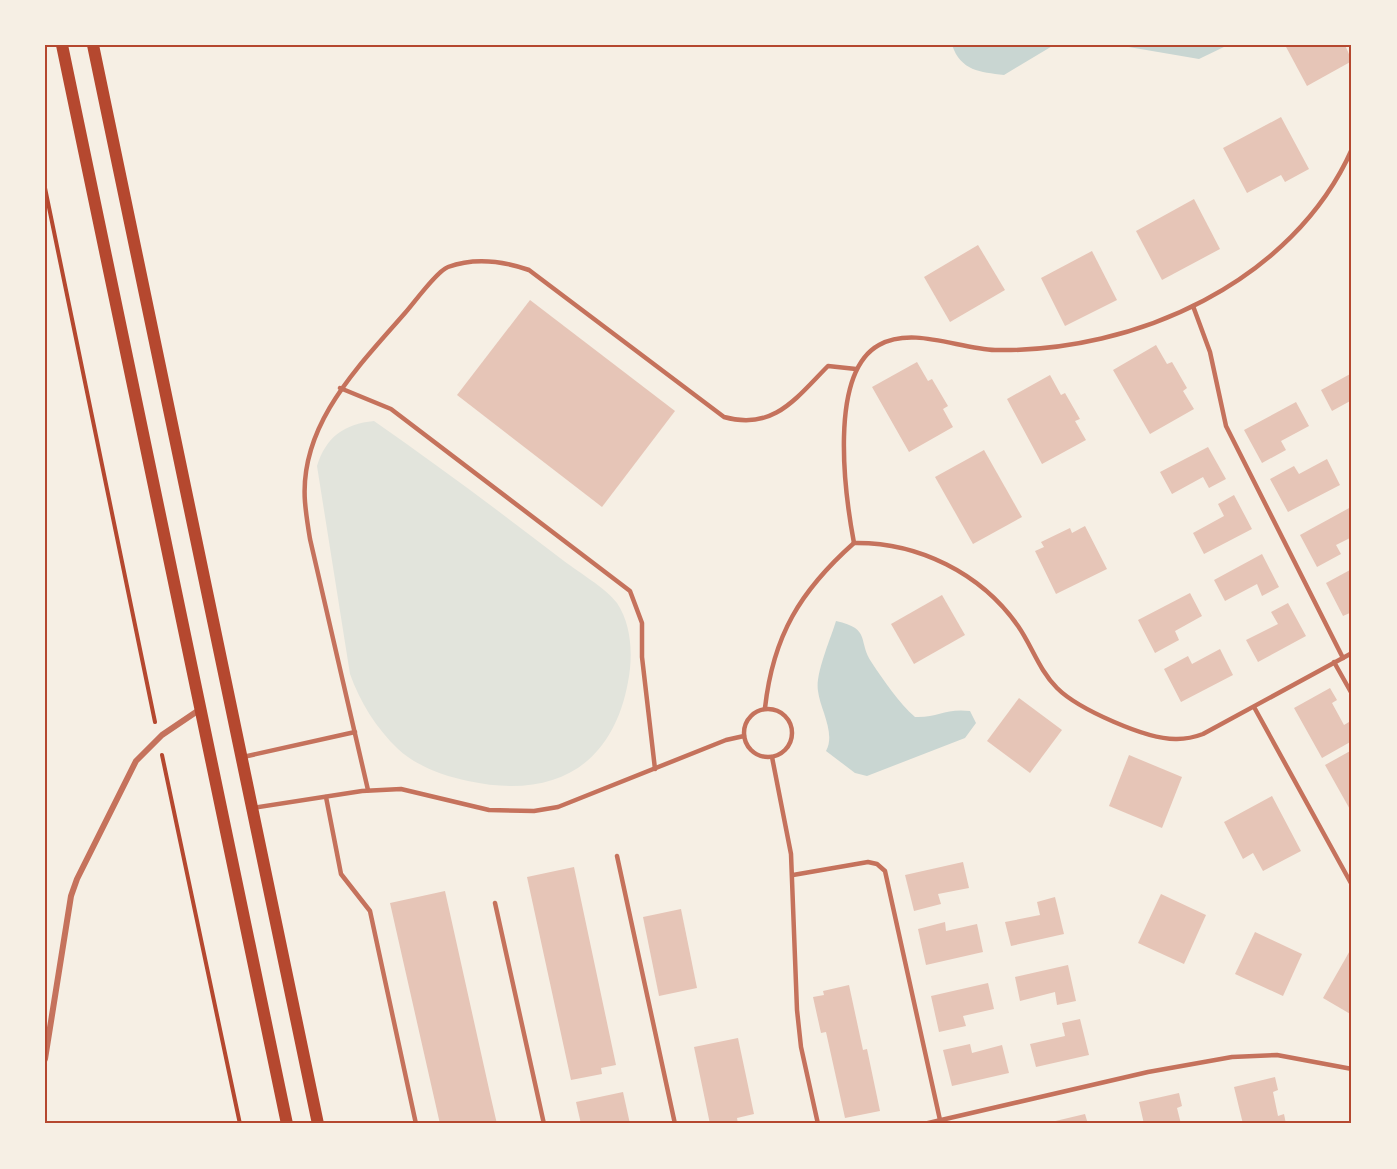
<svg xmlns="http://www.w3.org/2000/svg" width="1397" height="1169" font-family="Bitter,serif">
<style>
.green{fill:#e2e4dc}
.water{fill:#c9d6d2}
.building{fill:#e6c5b7}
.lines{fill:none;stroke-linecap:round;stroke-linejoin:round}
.path{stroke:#b5482f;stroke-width:4}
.service{stroke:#c5725c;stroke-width:4.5}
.minor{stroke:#c5725c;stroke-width:6}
.secondary{stroke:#b5482f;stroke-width:12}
.neatline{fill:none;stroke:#b5482f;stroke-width:2}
</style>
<rect width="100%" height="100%" fill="#f6efe4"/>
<path class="green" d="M 374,421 C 437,465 499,511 560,558 C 575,570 606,588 617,603 C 632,625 633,657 628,682 C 612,769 551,799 468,781 C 444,776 416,766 398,749 C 376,728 360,702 350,674 L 317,466 C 326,437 344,424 374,421 Z"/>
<g class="water">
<path d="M 952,45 L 1054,45 L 1004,75 C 980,72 961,71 952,45 Z"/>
<path d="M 1117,45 L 1228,45 L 1199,59 Z"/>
<path d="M 836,621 C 872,629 857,641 872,663 C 884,681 899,703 915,717 C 938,718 945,708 970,711 L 976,723 L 965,738 L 867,776 L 855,773 L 826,751 C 836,733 820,709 818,691 C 815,674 831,638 836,621 Z"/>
</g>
<g class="building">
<path d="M 1285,45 L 1345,45 L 1352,61 L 1307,86 Z"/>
<path d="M 1281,117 L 1309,169 L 1285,182 L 1281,175 L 1247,193 L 1223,148 Z"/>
<path d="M 1194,199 L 1220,249 L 1162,280 L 1136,231 Z"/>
<path d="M 978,245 L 1005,290 L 950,322 L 924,277 Z"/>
<path d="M 1092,251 L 1117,300 L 1065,326 L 1041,278 Z"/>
<path d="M 530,300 L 675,411 L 602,507 L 457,395 Z"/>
<path d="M 1156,345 L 1167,364 L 1172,362 L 1187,388 L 1183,391 L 1194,409 L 1150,434 L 1113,370 Z"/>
<path d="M 917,362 L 928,381 L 932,379 L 948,406 L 943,409 L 953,427 L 909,452 L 872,387 Z"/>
<path d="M 1352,373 L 1352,400 L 1332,411 L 1321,390 Z"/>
<path d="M 1050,375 L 1061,395 L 1065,393 L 1080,419 L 1075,421 L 1086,440 L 1042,464 L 1007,399 Z"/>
<path d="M 1296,402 L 1309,426 L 1281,441 L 1286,450 L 1262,463 L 1244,430 Z"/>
<path d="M 1208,447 L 1226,479 L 1209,488 L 1203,477 L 1172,494 L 1160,472 Z"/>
<path d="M 984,450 L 1022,517 L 973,544 L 935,477 Z"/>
<path d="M 1327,459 L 1340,485 L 1288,512 L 1270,479 L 1294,466 L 1299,474 Z"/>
<path d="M 1234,495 L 1252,529 L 1204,554 L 1193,533 L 1224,516 L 1218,504 Z"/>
<path d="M 1351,507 L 1352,537 L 1336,545 L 1341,554 L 1317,567 L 1300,535 Z"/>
<path d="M 1085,526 L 1107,569 L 1056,594 L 1035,551 L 1044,547 L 1041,542 L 1070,528 L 1072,533 Z"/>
<path d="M 1262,554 L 1279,587 L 1262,596 L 1257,584 L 1225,601 L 1214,580 Z"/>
<path d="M 1350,570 L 1352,612 L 1343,616 L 1326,583 Z"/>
<path d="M 1190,593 L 1202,616 L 1175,631 L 1179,640 L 1155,653 L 1138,620 Z"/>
<path d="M 942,595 L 965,635 L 914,664 L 891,624 Z"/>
<path d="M 1288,603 L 1306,636 L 1258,662 L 1246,640 L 1278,624 L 1271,612 Z"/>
<path d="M 1220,649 L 1233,675 L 1181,702 L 1164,669 L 1188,656 L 1192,664 Z"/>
<path d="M 1330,688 L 1337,700 L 1332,703 L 1344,725 L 1349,722 L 1352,728 L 1352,741 L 1322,758 L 1294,708 Z"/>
<path d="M 1019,698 L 1062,730 L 1030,773 L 987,741 Z"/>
<path d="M 1352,750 L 1352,813 L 1325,765 Z"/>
<path d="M 1129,755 L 1182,777 L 1162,828 L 1109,806 Z"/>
<path d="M 1272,796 L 1301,851 L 1263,871 L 1253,853 L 1243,859 L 1224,822 Z"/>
<path d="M 963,862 L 969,888 L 938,894 L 941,904 L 914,911 L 905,875 Z"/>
<path d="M 574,867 L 616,1065 L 601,1068 L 602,1074 L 571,1080 L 527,877 Z"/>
<path d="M 445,891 L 491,1098 L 497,1124 L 440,1124 L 390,903 Z"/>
<path d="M 1161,894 L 1206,915 L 1184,964 L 1138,943 Z"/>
<path d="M 1055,897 L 1064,934 L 1011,946 L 1005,922 L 1040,915 L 1037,902 Z"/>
<path d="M 681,909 L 697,988 L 659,996 L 643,917 Z"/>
<path d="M 945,922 L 946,931 L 977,924 L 983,952 L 926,965 L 918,929 Z"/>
<path d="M 1255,932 L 1302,954 L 1283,996 L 1235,974 Z"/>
<path d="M 1352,947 L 1352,1015 L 1323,998 Z"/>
<path d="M 1068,965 L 1076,1001 L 1057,1005 L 1055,992 L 1020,1001 L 1015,977 Z"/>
<path d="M 988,983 L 994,1009 L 963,1016 L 966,1026 L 939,1032 L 931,996 Z"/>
<path d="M 849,985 L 863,1050 L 867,1049 L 880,1111 L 845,1118 L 826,1032 L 821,1033 L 813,997 L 824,995 L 823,991 Z"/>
<path d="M 1080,1019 L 1089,1055 L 1036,1067 L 1030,1044 L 1065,1036 L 1062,1023 Z"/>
<path d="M 738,1038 L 754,1114 L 737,1118 L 738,1124 L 710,1124 L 694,1047 Z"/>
<path d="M 970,1044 L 972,1053 L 1002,1045 L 1009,1073 L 952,1086 L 943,1050 Z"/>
<path d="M 1275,1077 L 1278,1090 L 1273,1092 L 1278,1116 L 1284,1114 L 1286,1124 L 1243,1124 L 1234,1087 Z"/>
<path d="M 623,1092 L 630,1124 L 581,1124 L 576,1102 Z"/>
<path d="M 1179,1093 L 1182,1106 L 1177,1108 L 1181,1124 L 1144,1124 L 1139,1102 Z"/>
<path d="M 1085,1114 L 1088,1124 L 1047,1124 L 1047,1123 Z"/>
</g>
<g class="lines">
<g class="path">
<path d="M 45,188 L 155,722"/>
<path d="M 162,755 L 240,1124"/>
</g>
<g class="service">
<path d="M 1193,306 L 1210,352 L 1226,426 L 1343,658"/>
<path d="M 340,388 L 391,409 L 630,591 L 642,623 L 642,657 L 655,769"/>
<path d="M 854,543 C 845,495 828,373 879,345 C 913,326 959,349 995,350 C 1135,353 1293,282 1352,149"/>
<path d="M 1334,662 L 1352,694"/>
<path d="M 1254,707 L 1352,885"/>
<path d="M 765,708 C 773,636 800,591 854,543 C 918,542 981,573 1018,626 C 1032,646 1039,670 1057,688 C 1078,709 1147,740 1177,739 C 1186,739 1195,737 1203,734 L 1352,653"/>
<circle cx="768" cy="733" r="24"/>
<path d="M 243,757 L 355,732"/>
<path d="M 772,757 L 791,854 L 797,1010 L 801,1047 L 818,1124"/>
<path d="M 368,790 L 310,539 C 308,527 306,514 305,502 C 299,425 358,367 405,313 C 414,303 437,271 448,267 C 475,257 503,261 529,270 L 724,417 C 774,431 796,398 828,366 L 856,369"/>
<path d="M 326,797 L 341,874 L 370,911 L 416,1124"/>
<path d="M 253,808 L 362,791 L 401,789 L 489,810 L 534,811 L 558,807 L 726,740 L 744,736"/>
<path d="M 617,856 L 675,1124"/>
<path d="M 793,875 L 868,862 L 877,864 L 885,871 L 940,1120"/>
<path d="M 495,903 L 544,1124"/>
<path d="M 924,1124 L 1148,1072 L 1232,1057 L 1277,1055 L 1352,1069"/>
</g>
<path class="minor" d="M 45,1059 L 71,896 L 77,879 L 136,761 L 162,735 L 199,710"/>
<g class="secondary">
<path d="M 62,45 L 287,1124"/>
<path d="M 93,45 L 318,1124"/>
</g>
</g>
<rect width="1397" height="1169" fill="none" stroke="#f6efe4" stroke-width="93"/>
<rect x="46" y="46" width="1304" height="1076" class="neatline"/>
</svg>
